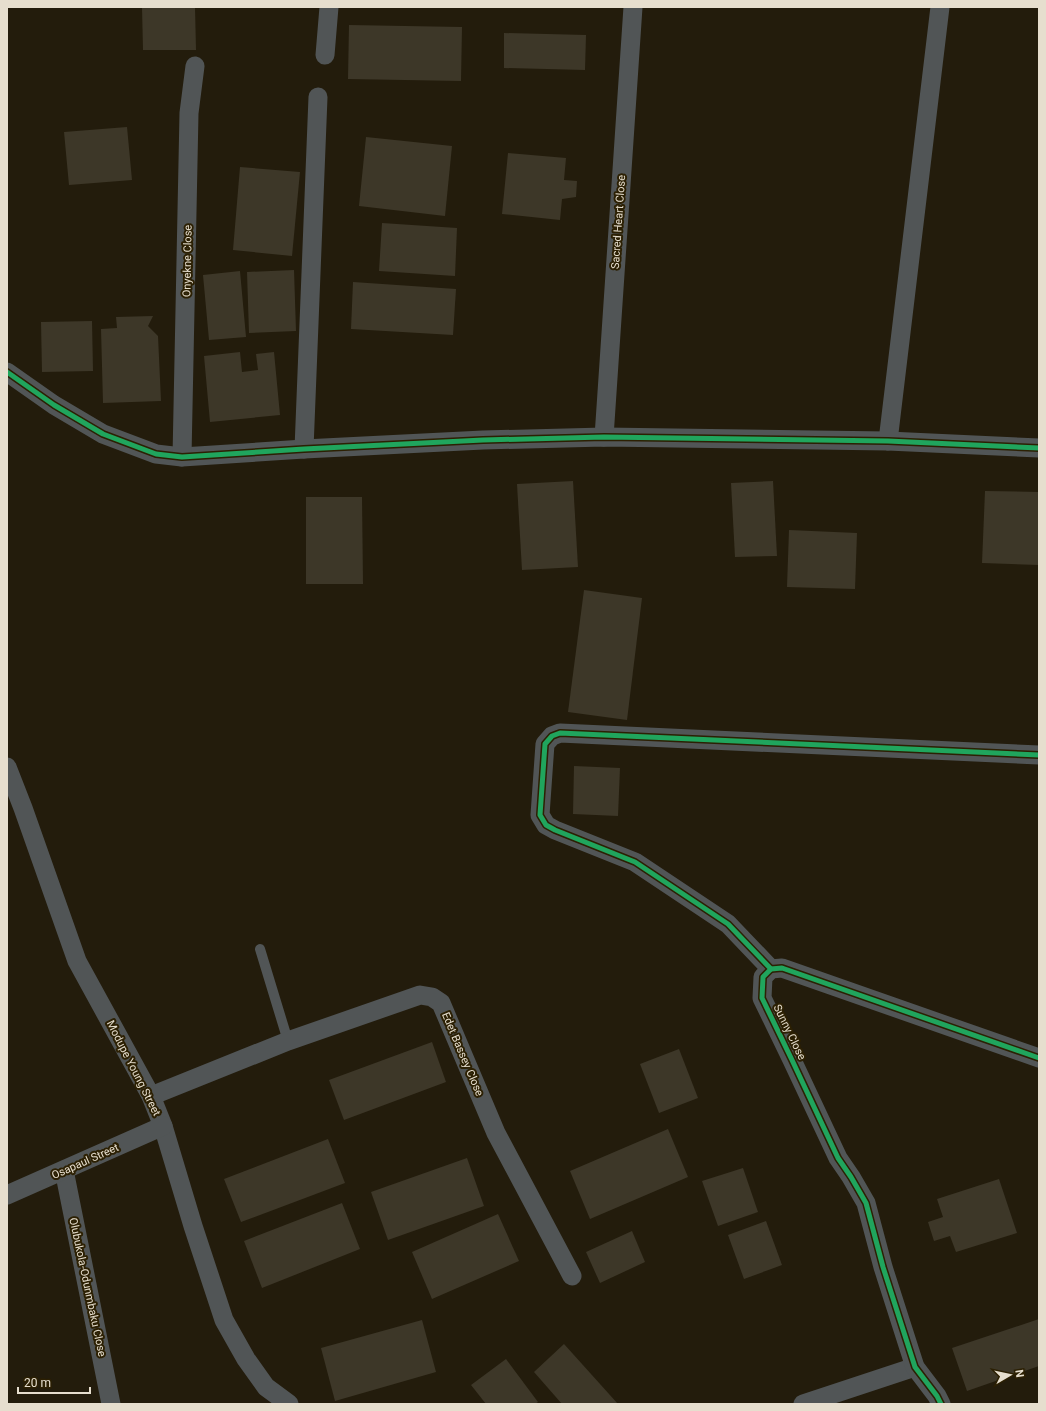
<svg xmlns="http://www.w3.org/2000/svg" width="1046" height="1411" font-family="Roboto,sans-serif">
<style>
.building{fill:#3d3728}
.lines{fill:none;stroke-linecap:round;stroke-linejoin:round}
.service{stroke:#515556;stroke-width:10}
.minor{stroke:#515556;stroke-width:19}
.cycleway-casing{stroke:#2c2003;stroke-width:8}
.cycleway{stroke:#20a55d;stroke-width:5}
.labels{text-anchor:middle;stroke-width:4;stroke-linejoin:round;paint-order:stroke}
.street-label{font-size:11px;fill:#e6dece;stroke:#2c2003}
</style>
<rect width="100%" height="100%" fill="#231c0c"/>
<g class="building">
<path d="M 142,7 L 195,7 L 196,50 L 143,50 Z"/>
<path d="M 349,25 L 462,27 L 461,81 L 348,79 Z"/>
<path d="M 504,33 L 586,35 L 585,70 L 504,68 Z"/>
<path d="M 127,127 L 132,180 L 69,185 L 64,132 Z"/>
<path d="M 366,137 L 452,146 L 445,216 L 359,206 Z"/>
<path d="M 508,153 L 566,158 L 564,180 L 577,181 L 576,197 L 562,199 L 560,220 L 502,214 Z"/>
<path d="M 240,167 L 300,172 L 292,256 L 233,250 Z"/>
<path d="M 382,223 L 457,228 L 455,276 L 379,271 Z"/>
<path d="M 294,270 L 296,331 L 249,333 L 247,272 Z"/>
<path d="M 240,271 L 246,337 L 209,340 L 203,275 Z"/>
<path d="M 353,282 L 456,289 L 453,335 L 351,329 Z"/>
<path d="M 153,316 L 148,326 L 158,336 L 161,401 L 103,403 L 101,329 L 117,328 L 116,317 Z"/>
<path d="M 92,321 L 93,371 L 42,372 L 41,322 Z"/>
<path d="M 240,352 L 242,372 L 258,370 L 256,354 L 274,352 L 280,415 L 210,422 L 204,356 Z"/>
<path d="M 573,481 L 578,567 L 522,570 L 517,484 Z"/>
<path d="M 773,481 L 777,556 L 735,557 L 731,483 Z"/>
<path d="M 985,491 L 1039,492 L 1039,565 L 982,563 Z"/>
<path d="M 306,497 L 362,497 L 363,584 L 306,584 Z"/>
<path d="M 789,530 L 857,533 L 855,589 L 787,587 Z"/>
<path d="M 584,590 L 642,598 L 627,720 L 568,712 Z"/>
<path d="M 574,766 L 620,768 L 618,816 L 573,814 Z"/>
<path d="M 432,1042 L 446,1082 L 344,1120 L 329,1080 Z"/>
<path d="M 679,1049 L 698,1098 L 659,1113 L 640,1064 Z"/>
<path d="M 668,1129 L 688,1177 L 590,1219 L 570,1171 Z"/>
<path d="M 328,1139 L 345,1183 L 241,1222 L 224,1179 Z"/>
<path d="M 467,1158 L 484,1206 L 388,1240 L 371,1192 Z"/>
<path d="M 743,1168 L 758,1212 L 718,1226 L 702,1181 Z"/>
<path d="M 999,1179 L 1017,1233 L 956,1252 L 950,1236 L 934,1241 L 928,1222 L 943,1217 L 937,1199 Z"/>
<path d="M 342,1203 L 360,1249 L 262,1288 L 244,1241 Z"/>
<path d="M 498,1214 L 519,1261 L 432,1299 L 412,1252 Z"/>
<path d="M 766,1221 L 782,1265 L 744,1279 L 728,1235 Z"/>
<path d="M 632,1231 L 645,1262 L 600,1283 L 586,1252 Z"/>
<path d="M 1039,1319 L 1039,1366 L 967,1391 L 952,1348 Z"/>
<path d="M 422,1320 L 436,1372 L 335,1401 L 321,1348 Z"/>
<path d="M 564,1344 L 618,1404 L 562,1404 L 534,1372 Z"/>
<path d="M 506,1359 L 538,1402 L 535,1404 L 486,1404 L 471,1385 Z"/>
</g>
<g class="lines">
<path class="service" d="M 260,949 L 288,1041"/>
<g class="minor">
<path d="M 325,55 L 329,7"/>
<path d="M 7,372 L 54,405 L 103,434 L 156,454 L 182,457 L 304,449 L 483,440 L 604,437 L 888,441 L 1039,448"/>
<path d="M 604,437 L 633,7"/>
<path d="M 888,441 L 940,7"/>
<path d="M 304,449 L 318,97"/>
<path d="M 182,457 L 189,113 L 195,66"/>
<path d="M 7,767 L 23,808 L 77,961 L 151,1096 L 163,1126 L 193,1226 L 224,1320 L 246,1359 L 266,1387 L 289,1404"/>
<path d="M 771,969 L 728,924 L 635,862 L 555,830 L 546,825 L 540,815 L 545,744 L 552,736 L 560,733 L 1039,755"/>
<path d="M 151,1096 L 288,1041 L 420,995 L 432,997 L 441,1003 L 496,1133 L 572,1276"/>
<path d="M 64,1170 L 111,1404"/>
<path d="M 7,1195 L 163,1126"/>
<path d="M 803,1404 L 915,1367"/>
<path d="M 941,1404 L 937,1396 L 915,1367 L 883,1267 L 866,1203 L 851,1177 L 838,1158 L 792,1060 L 762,998 L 763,977 L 771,969 L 782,968 L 1039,1058"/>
</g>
<g class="cycleway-casing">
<g id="cycleway">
<path d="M 7,372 L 54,405 L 103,434 L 156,454 L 182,457 L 304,449 L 483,440 L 604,437 L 888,441 L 1039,448"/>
<path d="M 771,969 L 728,924 L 635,862 L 555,830 L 546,825 L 540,815 L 545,744 L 552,736 L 560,733 L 1039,755"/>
<path d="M 941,1404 L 937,1396 L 915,1367 L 883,1267 L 866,1203 L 851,1177 L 838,1158 L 792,1060 L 762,998 L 763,977 L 771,969 L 782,968 L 1039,1058"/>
</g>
</g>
<use href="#cycleway" class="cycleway"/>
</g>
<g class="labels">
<g class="street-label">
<text transform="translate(618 222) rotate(-86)" y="4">Sacred Heart Close</text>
<text transform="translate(187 261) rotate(-89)" y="4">Onyekne Close</text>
<text transform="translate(790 1032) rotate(64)" y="4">Sunny Close</text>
<text transform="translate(463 1054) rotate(67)" y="4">Edet Bassey Close</text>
<text transform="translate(134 1068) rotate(63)" y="4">Modupe Young Street</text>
<text transform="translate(85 1161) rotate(-24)" y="4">Osapaul Street</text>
<text transform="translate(88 1287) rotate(78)" y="4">Olubukola-Odunmbaku Close</text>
</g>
</g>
<rect width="1046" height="1411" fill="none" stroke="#e6dece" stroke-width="16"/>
<g transform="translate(1010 1375) rotate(81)" stroke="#2c2003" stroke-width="3" paint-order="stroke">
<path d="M0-3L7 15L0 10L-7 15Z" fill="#e6dece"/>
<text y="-6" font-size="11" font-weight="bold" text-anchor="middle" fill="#e6dece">N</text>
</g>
<path d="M18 1387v6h72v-6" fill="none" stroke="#e6dece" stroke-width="2"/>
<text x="24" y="1387" font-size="12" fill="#e6dece" stroke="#2c2003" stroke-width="3" paint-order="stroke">20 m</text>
</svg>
